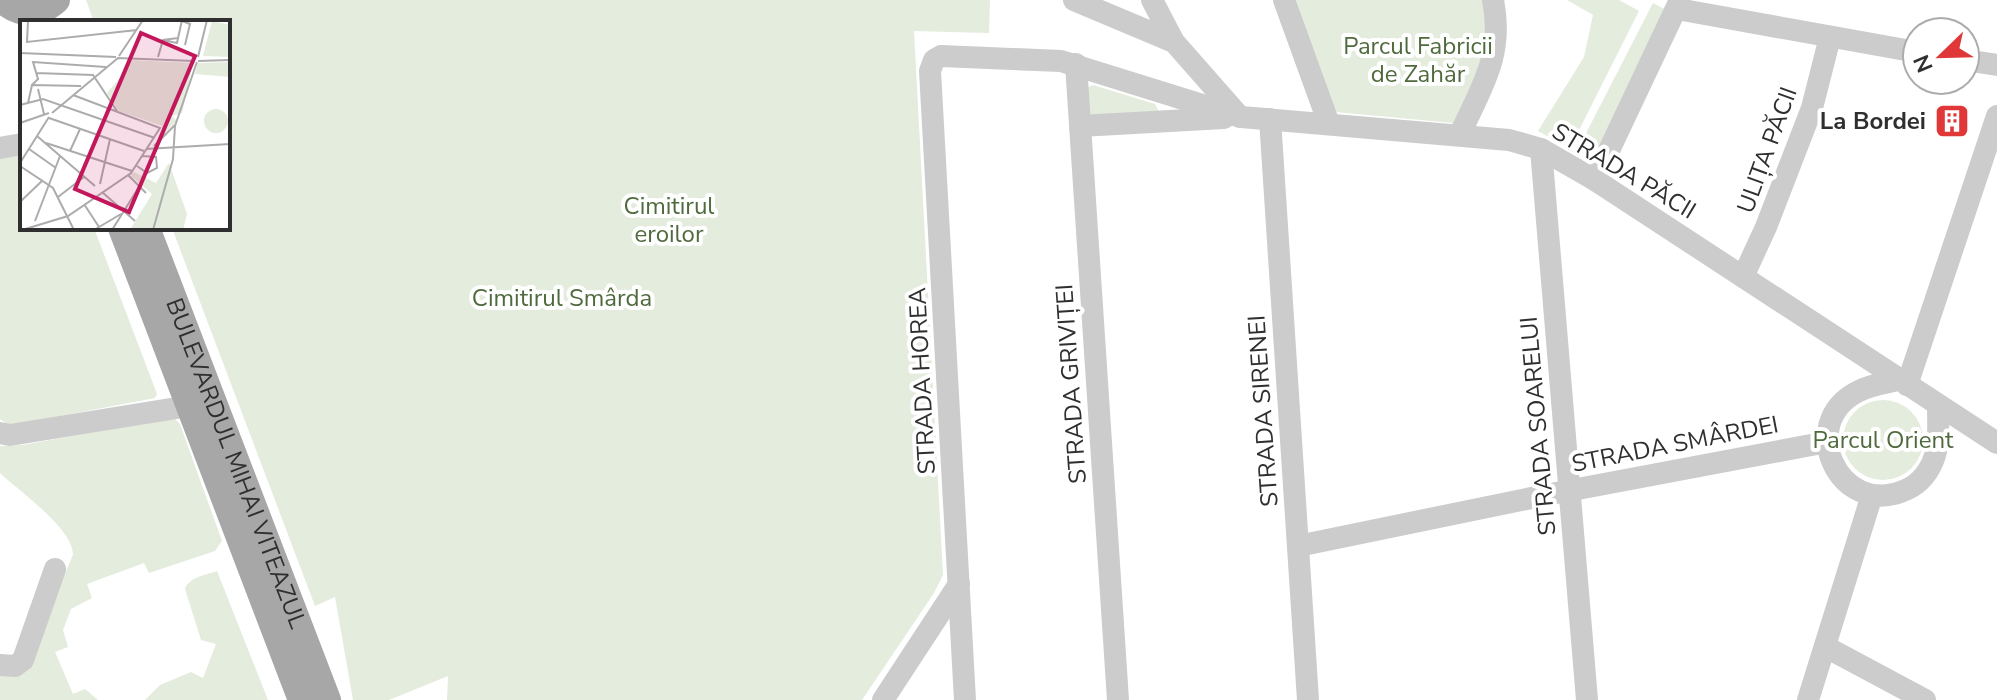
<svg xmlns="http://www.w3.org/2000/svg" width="1997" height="700" font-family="'Nunito Sans',sans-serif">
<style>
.green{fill:#e4ecdd}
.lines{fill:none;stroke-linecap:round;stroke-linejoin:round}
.minor{stroke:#ccc;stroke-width:22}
.major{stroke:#a7a7a7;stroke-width:28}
.labels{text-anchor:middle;stroke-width:8;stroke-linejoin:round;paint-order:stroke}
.park-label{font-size:24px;fill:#4f6a3d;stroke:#fff}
.poi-label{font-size:24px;font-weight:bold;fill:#2f2f2f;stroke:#fff;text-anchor:end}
.street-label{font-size:24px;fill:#2f2f2f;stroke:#fff}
.inset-road{fill:none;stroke:#acacac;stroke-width:2}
.view{fill:#c2185b;fill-opacity:0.15;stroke:#c2185b;stroke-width:4}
.inset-edge{fill:none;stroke:#2f2f2f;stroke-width:4}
</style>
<rect width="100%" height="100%" fill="#fff"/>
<g class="green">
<path d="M 86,0 L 990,0 L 989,33 L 914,31 L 943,575 L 934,593 L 862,700 L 447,700 L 448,676 L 389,700 L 353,700 L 335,597 L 315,606 L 172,228 L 228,228 L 228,22 L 94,22 Z"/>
<path d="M 1294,0 L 1485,0 L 1487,52 L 1453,123 L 1335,112 Z"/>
<path d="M 1567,0 L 1619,0 L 1639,11 L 1570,148 L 1538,131 L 1584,57 L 1593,15 Z"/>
<path d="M 1653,3 L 1668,11 L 1598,157 L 1593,159 L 1593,154 L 1588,154 L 1587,158 L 1578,153 L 1581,143 Z"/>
<path d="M 1093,85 L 1155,104 L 1159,112 L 1088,115 L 1086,88 Z"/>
<path d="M 22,151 L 22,228 L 94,228 L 157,394 L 155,398 L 13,425 L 7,424 L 0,419 L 0,155 Z"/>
<circle cx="1883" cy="440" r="40"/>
<path d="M 174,418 L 180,424 L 222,541 L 215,551 L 149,573 L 144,563 L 87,584 L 92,598 L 71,609 L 63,630 L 68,647 L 55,652 L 73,694 L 85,689 L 98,700 L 0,700 L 0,672 L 25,666 L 73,555 C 73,528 20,492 0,473 L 0,446 L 22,445 Z"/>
<path d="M 217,571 L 268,700 L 145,700 L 160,685 L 191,672 L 203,678 L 216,644 L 201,640 L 185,589 C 189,577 206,575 217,571 Z"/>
</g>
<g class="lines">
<g class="minor">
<path d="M 1074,0 L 1174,42"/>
<path d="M 1152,0 L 1174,42 L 1240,117"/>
<path d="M 1284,0 L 1329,124"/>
<path d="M 1677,9 L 1917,52"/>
<path d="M 1965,60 L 1997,65"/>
<path d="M 1076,64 L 1118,700"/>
<path d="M 1270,119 L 1308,700"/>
<path d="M 1080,126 L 1224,118"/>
<path d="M 1460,134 C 1482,86 1504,55 1493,0"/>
<path d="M 0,148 L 22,144"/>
<path d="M 1541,149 L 1587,700"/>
<path d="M 1595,180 L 1680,0"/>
<path d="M 1743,277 L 1766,227 L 1812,108 L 1830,37"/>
<path d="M 1898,380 C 1885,383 1869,385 1857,392 C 1796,424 1839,517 1903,491 C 1917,486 1927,475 1933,461 C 1940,444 1938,424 1938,406"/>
<path d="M 1907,385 L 1997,116"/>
<path d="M 0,433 L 10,435 L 189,406"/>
<path d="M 1298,546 L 1551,494 L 1827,442"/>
<path d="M 1826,647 L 1925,700"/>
<path d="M 0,665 L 15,666 L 23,660 L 55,569"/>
<path d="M 883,700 L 959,584"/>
<path d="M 965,700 L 930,71 L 934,60 L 941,56 L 1061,61 L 1241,117 L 1509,140 L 1541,149 L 1595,180 L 1997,443"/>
<path d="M 1808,700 L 1872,495"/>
</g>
<g class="major">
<path d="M 3,0 C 20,15 39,15 56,0"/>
<path d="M 122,228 L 302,700"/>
<path id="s1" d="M 146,228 L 327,700"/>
</g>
</g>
<defs>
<g id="building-square" transform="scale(1.8)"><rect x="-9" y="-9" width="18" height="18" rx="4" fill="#e03738" stroke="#fff"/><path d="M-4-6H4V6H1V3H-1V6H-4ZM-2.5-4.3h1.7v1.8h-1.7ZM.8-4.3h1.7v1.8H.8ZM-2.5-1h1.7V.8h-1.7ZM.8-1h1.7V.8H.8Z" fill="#fff"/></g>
</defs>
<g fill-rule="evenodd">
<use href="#building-square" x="1952" y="121"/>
</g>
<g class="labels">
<g class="park-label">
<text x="1418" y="54">Parcul Fabricii<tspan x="1418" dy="28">de Zahăr</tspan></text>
<text x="669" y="214">Cimitirul<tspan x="669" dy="28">eroilor</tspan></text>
<text x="562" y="306">Cimitirul Smârda</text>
<text x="1883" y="448">Parcul Orient</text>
</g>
<g class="poi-label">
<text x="1926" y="129">La Bordei</text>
</g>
<g class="street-label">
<text transform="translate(1767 150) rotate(-70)" y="8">ULIȚA PĂCII</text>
<text transform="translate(1624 171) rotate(31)" y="8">STRADA PĂCII</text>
<text transform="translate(922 381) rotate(-93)" y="8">STRADA HOREA</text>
<text transform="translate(1071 384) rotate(-94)" y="8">STRADA GRIVIȚEI</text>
<text transform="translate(1263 411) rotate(-94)" y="8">STRADA SIRENEI</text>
<text transform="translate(1538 426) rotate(-95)" y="8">STRADA SOARELUI</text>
<text transform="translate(1675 444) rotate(-11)" y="8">STRADA SMÂRDEI</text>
<text dy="8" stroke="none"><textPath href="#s1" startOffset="252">BULEVARDUL MIHAI VITEAZUL</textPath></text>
</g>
</g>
<g transform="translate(20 20)">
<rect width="210" height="210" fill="#fff"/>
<path d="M 192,1 L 210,5 L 210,37 L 183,36 ZM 108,40 L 173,43 L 162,93 L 152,96 L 157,101 L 144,114 L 142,106 L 99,91 L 87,73 L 108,48 ZM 210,42 L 210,57 L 175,54 L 178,43 ZM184 101a12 12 0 1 1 24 0a12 12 0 1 1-24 0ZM 149,143 L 167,194 L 163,210 L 110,210 L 132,174 L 110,155 L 114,152 L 136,163 Z" fill="#e4ecdd"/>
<path class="inset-road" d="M 8,0 L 7,22 L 117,10M 162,1 L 170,4 L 165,25M 143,20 L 157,23 L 162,0M 0,33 L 96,37M 99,36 L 123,0M 138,37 L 143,20 L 158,18M 178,37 L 187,0M 178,41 L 210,40M 16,53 L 73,55 L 97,91M 12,65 L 18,59 L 13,42 L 86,47M 18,69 L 24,94M 8,83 L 12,65 L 61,66M 0,85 L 23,79 L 135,118M 32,93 L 98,38 L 174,41M 29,98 L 124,131M 0,103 L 29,93M 17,116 L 75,166M 26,123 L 112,151M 134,126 L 155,105M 9,129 L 36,148M 126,129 L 210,124M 50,131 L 60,109M 0,143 L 29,97M 0,146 L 33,168 L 54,210M 117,146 L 127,153 L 137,148 L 136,137 L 122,136M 108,155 L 126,173M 80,164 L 90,119M 82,172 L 115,201M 38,177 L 64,157M 1,181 L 23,160M 64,184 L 79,207M 15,201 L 40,136M 2,210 L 48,196 L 111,153 L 140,108 L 53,75M 74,210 L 101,194M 92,210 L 119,167M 133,210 L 153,139 L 155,106 L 177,42"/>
<path class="view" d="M 121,13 L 175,36 L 109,192 L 55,169 Z"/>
<rect width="210" height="210" class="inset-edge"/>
</g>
<g transform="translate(1941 56) rotate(247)"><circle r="38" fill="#ffffff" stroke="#acacac" stroke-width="2"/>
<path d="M0-6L14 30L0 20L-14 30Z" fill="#e03738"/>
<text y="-12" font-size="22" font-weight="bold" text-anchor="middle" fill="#2f2f2f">N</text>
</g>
</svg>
